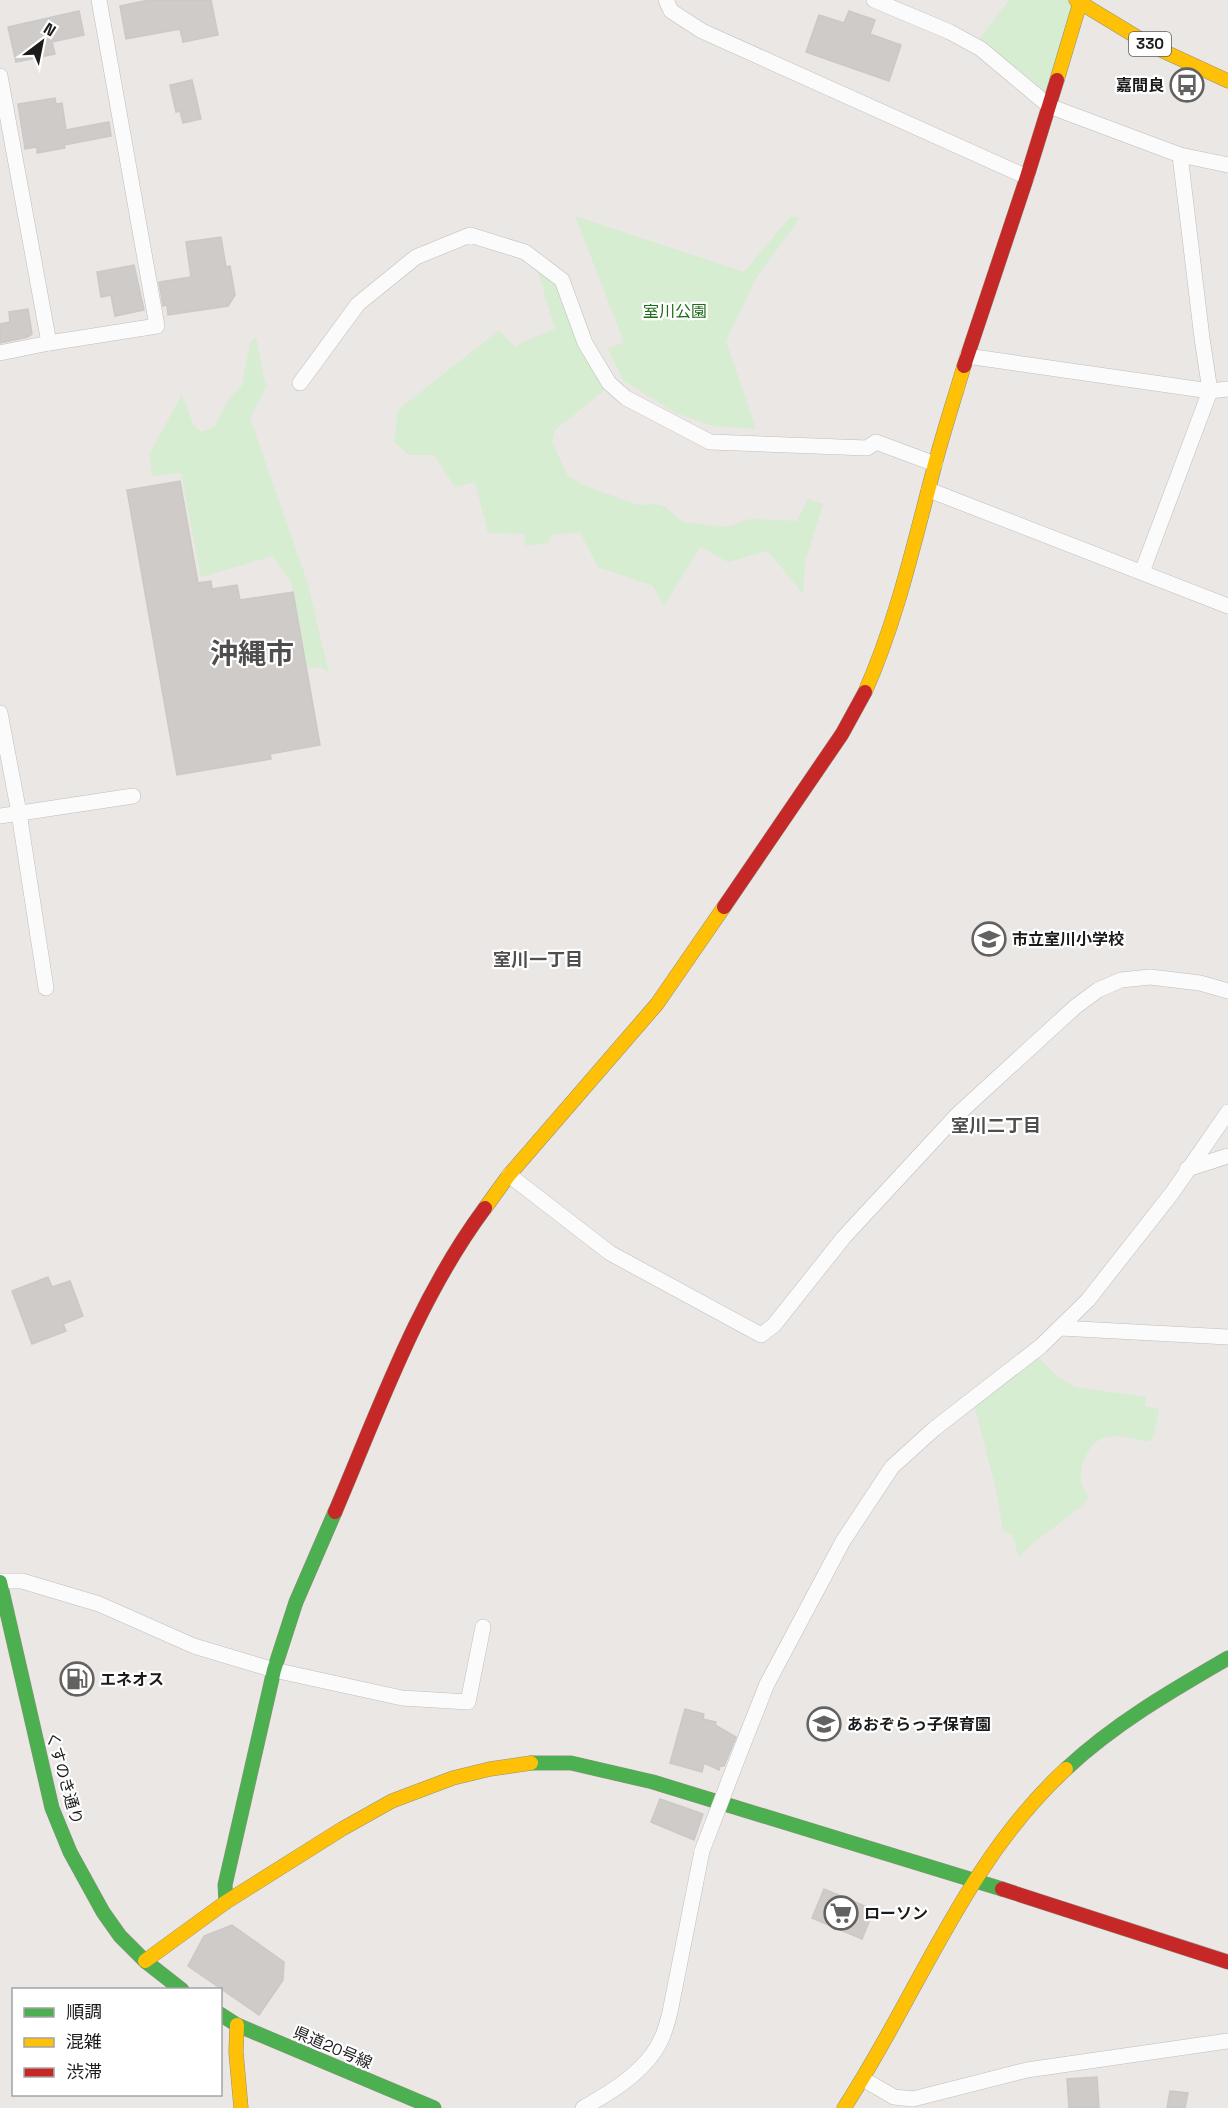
<svg xmlns="http://www.w3.org/2000/svg" width="1228" height="2108" font-family="'Space Grotesk','Noto Sans JP',sans-serif">
<style>
.park{fill:#d6edd2}
.building{fill:#cecbc9;stroke:#cdc8c6;stroke-width:1.5}
.lines{fill:none;stroke-linecap:round;stroke-linejoin:round}
.street-casing{stroke:#bfbebc;stroke-width:16}
.fast-casing{stroke:#91907f;stroke-width:15}
.slow-casing{stroke:#91907f;stroke-width:15}
.jam-casing{stroke:#91907f;stroke-width:15}
.street{stroke:#fcfbfb;stroke-width:15}
.fast{stroke:#4caf50;stroke-width:14}
.slow{stroke:#ffc107;stroke-width:14}
.jam{stroke:#c62828;stroke-width:14}
.street-bridge-casing{stroke:#bfbebc;stroke-width:16;stroke-linecap:butt}
.street-bridge{stroke:#fcfbfb;stroke-width:15}
.labels{text-anchor:middle;stroke-width:4.5;stroke-linejoin:round;paint-order:stroke}
.shield{fill:#fff;stroke:#5f5f5f;stroke-width:1.5}
.shield-label{font-size:15px;font-weight:bold;fill:#1b1b1b}
.poi-label{font-size:16px;font-weight:bold;fill:#1b1b1b;stroke:#fff;text-anchor:start}
.park-label{font-size:16px;fill:#1d6c17;stroke:#fff}
.street-label{font-size:16px;fill:#1b1b1b;stroke:#fff}
.neighbourhood-label{font-size:18px;font-weight:bold;fill:#4e4e4e;stroke:#fff}
.town-label{font-size:28px;font-weight:bold;fill:#4e4e4e;stroke:#fff}
</style>
<rect width="100%" height="100%" fill="#eae7e4"/>
<g class="park">
<path d="M 1009,0 L 1074,0 L 1049,106 L 974,46 Z"/>
<path d="M 575,216 L 744,272 L 791,216 L 800,218 L 756,278 L 726,341 L 756,429 L 713,426 L 674,412 L 623,380 L 608,349 L 624,342 Z"/>
<path d="M 537,268 L 556,282 L 607,388 L 555,430 L 552,442 L 568,476 L 585,486 L 638,505 L 656,504 L 664,506 L 683,522 L 727,527 L 750,519 L 797,521 L 808,499 L 823,504 L 805,563 L 803,594 L 768,551 L 728,562 L 700,547 L 664,606 L 653,586 L 598,567 L 580,532 L 552,535 L 548,543 L 526,546 L 524,534 L 488,533 L 475,482 L 455,487 L 434,455 L 409,455 L 394,442 L 398,410 L 499,330 L 515,347 L 525,341 L 555,329 Z"/>
<path d="M 256,337 L 266,387 L 250,418 L 307,581 L 329,673 L 320,667 L 308,669 L 291,582 L 273,556 L 201,577 L 181,473 L 152,476 L 149,455 L 182,394 L 193,425 L 202,432 L 215,426 L 228,400 L 242,385 L 250,343 Z"/>
<path d="M 1033,1352 L 1058,1377 L 1075,1387 L 1146,1397 L 1145,1406 L 1159,1409 L 1153,1438 L 1148,1442 C 1134,1439 1116,1432 1101,1439 C 1087,1445 1077,1471 1082,1485 C 1083,1489 1087,1494 1089,1498 L 1083,1505 L 1032,1544 L 1019,1557 L 1012,1534 L 1003,1531 L 996,1490 L 973,1399 Z"/>
</g>
<g class="building">
<path d="M 149,0 L 211,0 L 218,35 L 183,42 L 180,29 L 126,39 L 120,6 Z"/>
<path d="M 79,11 L 84,35 L 52,42 L 55,54 L 16,62 L 8,27 Z"/>
<path d="M 849,11 L 875,20 L 870,34 L 901,45 L 889,81 L 806,52 L 819,15 L 844,23 Z"/>
<path d="M 192,80 L 201,119 L 183,123 L 180,111 L 176,112 L 170,85 Z"/>
<path d="M 55,98 L 56,104 L 62,103 L 66,130 L 109,122 L 111,136 L 64,145 L 65,148 L 37,153 L 37,147 L 25,149 L 18,104 Z"/>
<path d="M 221,237 L 226,267 L 230,266 L 235,295 L 228,306 L 168,315 L 167,305 L 163,306 L 159,282 L 191,277 L 186,242 Z"/>
<path d="M 134,265 L 144,310 L 115,316 L 111,295 L 101,297 L 97,272 Z"/>
<path d="M 28,309 L 32,334 L 28,337 L 0,343 L 0,324 L 10,322 L 9,312 Z"/>
<path d="M 180,481 L 198,583 L 211,581 L 212,589 L 237,585 L 240,600 L 293,592 L 320,745 L 270,754 L 271,759 L 177,775 L 127,490 Z"/>
<path d="M 48,1277 L 52,1287 L 70,1281 L 83,1316 L 63,1324 L 66,1331 L 32,1344 L 12,1291 Z"/>
<path d="M 685,1709 L 704,1714 L 703,1719 L 716,1722 L 715,1725 L 736,1737 L 724,1766 L 720,1766 L 719,1770 L 704,1763 L 702,1772 L 670,1763 Z"/>
<path d="M 660,1799 L 703,1814 L 694,1840 L 651,1822 Z"/>
<path d="M 824,1889 L 874,1910 L 862,1939 L 812,1918 Z"/>
<path d="M 232,1925 L 284,1962 L 283,1980 L 259,2015 L 188,1966 L 204,1936 Z"/>
<path d="M 1097,2077 L 1099,2108 L 1069,2108 L 1067,2079 Z"/>
<path d="M 1170,2091 L 1188,2093 L 1185,2108 L 1167,2108 Z"/>
</g>
<g class="lines">
<g class="street-casing">
<g id="street">
<path d="M 666,0 L 671,11 L 702,31 L 1027,177"/>
<path d="M 874,0 L 950,32 L 981,49 L 1049,106 L 1180,155 L 1228,165"/>
<path d="M 0,76 L 49,343"/>
<path d="M 0,353 L 49,343 L 157,326 L 99,0"/>
<path d="M 967,356 L 1210,391 L 1228,389"/>
<path d="M 300,383 L 358,304 L 416,257 L 470,235 L 525,252 L 562,280 L 585,343 L 609,383 L 626,398 L 710,442 L 867,448 L 876,442 L 935,464"/>
<path d="M 929,490 L 1228,606"/>
<path d="M 1142,572 L 1210,391 L 1202,338 L 1180,155"/>
<path d="M 0,713 L 19,813 L 46,988"/>
<path d="M 0,816 L 133,796"/>
<path d="M 1187,1169 L 1228,1156"/>
<path d="M 509,1175 L 610,1253 L 761,1335 L 774,1325 L 844,1237 L 957,1115 L 1075,1007 L 1098,990 L 1121,980 L 1150,977 L 1200,983 L 1228,991"/>
<path d="M 1060,1328 L 1228,1337"/>
<path d="M 0,1581 L 22,1581 L 99,1604 L 194,1646 L 274,1670 L 402,1698 L 468,1702 L 483,1627"/>
<path d="M 742,1747 L 767,1684 L 843,1541 L 892,1467 L 934,1429 L 1041,1346 L 1088,1300 L 1172,1193 L 1228,1112"/>
<path d="M 863,2079 L 894,2097 L 913,2099 L 1027,2070 L 1228,2041"/>
<path d="M 583,2108 C 613,2091 650,2069 663,2035 C 666,2028 668,2020 670,2012 L 702,1851"/>
</g>
</g>
<g class="fast-casing">
<g id="fast">
<path d="M 0,1582 L 52,1808 L 70,1852 L 103,1912 L 120,1936 L 145,1961 L 182,1990"/>
<path d="M 531,1763 L 571,1763 L 653,1782 L 1002,1889"/>
<path d="M 1066,1769 C 1114,1724 1171,1691 1228,1658"/>
<path d="M 226,1902 L 225,1885 L 274,1670 L 296,1602 L 335,1512"/>
<path d="M 220,2014 L 237,2025 L 434,2108"/>
</g>
</g>
<g class="slow-casing">
<g id="slow">
<path d="M 1076,0 L 1150,45 L 1228,81"/>
<path d="M 1057,80 L 1080,3"/>
<path d="M 865,692 C 897,620 914,543 934,468 C 943,433 954,400 964,366"/>
<path d="M 485,1208 L 509,1175 L 657,1004 L 724,907"/>
<path d="M 145,1961 L 226,1902 L 342,1829 L 392,1801 L 453,1778 L 490,1769 L 531,1763"/>
<path d="M 237,2025 L 236,2052 L 241,2108"/>
<path d="M 844,2108 C 918,1995 964,1863 1066,1769"/>
</g>
</g>
<g class="jam-casing">
<g id="jam">
<path d="M 964,366 L 1027,177 L 1057,80"/>
<path d="M 724,907 L 842,734 L 865,692"/>
<path d="M 335,1512 C 379,1409 418,1298 485,1208"/>
<path d="M 1002,1889 L 1228,1962"/>
</g>
</g>
<use href="#street" class="street"/>
<use href="#fast" class="fast"/>
<use href="#slow" class="slow"/>
<use href="#jam" class="jam"/>
<g class="street-bridge-casing">
<path id="street-bridge" d="M 702,1851 L 742,1747"/>
</g>
<use href="#street-bridge" class="street-bridge"/>
</g>
<defs>
<g id="bus-ring" transform="scale(1.725)"><circle r="9.5" fill="#fff" stroke="#636261" stroke-width="1.5"/><path d="M-5-6H5V4H4V6H2V4H-2V6H-4V4H-5ZM-3.5-4V0h7V-4ZM-3.5 1.2v1.5H-2V1.2ZM2 1.2v1.5H3.5V1.2Z" fill="#636261"/></g>
<g id="school-ring" transform="scale(1.725)"><circle r="9.5" fill="#fff" stroke="#636261" stroke-width="1.5"/><path d="M0-5L7-2L0 1L-7-2ZM-4 1L0 2.5L4 1V4Q0 6-4 4Z" fill="#636261"/></g>
<g id="fuel-ring" transform="scale(1.725)"><circle r="9.5" fill="#fff" stroke="#636261" stroke-width="1.5"/><path d="M-5.5-6h7V0h2V4h1.3V-2.5L3-4.5l.8-.8L6-3V5H2.5V1h-1V6h-7ZM-4.2-4.7v3.2H.2V-4.7Z" fill="#636261"/></g>
<g id="supermarket-ring" transform="scale(1.725)"><circle r="9.5" fill="#fff" stroke="#636261" stroke-width="1.5"/><path d="M-6-5.5h2.5l.6 2H6L4.5 2H-2.5L-4.4-4H-6ZM-1.5 3.2a1.3 1.3 0 1 0 .1 0ZM3 3.2a1.3 1.3 0 1 0 .1 0Z" fill="#636261"/></g>
</defs>
<g fill-rule="evenodd">
<use href="#bus-ring" x="1187" y="85"/>
<use href="#school-ring" x="989" y="939"/>
<use href="#fuel-ring" x="77" y="1679"/>
<use href="#school-ring" x="824" y="1724"/>
<use href="#supermarket-ring" x="841" y="1913"/>
</g>
<g class="labels">
<rect class="shield" x="1129" y="32" width="42" height="24" rx="4.5"/>
<g class="shield-label">
<text x="1150" y="49">330</text>
</g>
<g class="poi-label">
<text x="1164" y="91" text-anchor="end">嘉間良</text>
<text x="1012" y="945">市立室川小学校</text>
<text x="100" y="1685">エネオス</text>
<text x="847" y="1730">あおぞらっ子保育園</text>
<text x="864" y="1919">ローソン</text>
</g>
<g class="park-label">
<text x="675" y="317">室川公園</text>
</g>
<g class="street-label">
<text transform="translate(65 1778) rotate(74)" y="6">くすのき通り</text>
<text transform="translate(333 2047) rotate(23)" y="6">県道20号線</text>
</g>
<g class="neighbourhood-label">
<text x="538" y="966">室川一丁目</text>
<text x="996" y="1132">室川二丁目</text>
</g>
<g class="town-label">
<text x="252" y="663">沖縄市</text>
</g>
</g>
<rect x="12" y="1988" width="210" height="108" fill="#ffffff" stroke="#a4a4a4" stroke-width="1.5"/>
<rect x="24" y="2008" width="30" height="9" fill="#4caf50" stroke="#a4a4a4" stroke-width="1.5"/>
<text x="66" y="2018" font-size="18" fill="#1b1b1b">順調</text>
<rect x="24" y="2038" width="30" height="9" fill="#ffc107" stroke="#a4a4a4" stroke-width="1.5"/>
<text x="66" y="2048" font-size="18" fill="#1b1b1b">混雑</text>
<rect x="24" y="2068" width="30" height="9" fill="#c62828" stroke="#a4a4a4" stroke-width="1.5"/>
<text x="66" y="2078" font-size="18" fill="#1b1b1b">渋滞</text>
<g transform="translate(42 42) rotate(32)" stroke="#ffffff" stroke-width="4.5" paint-order="stroke">
<path d="M0-4.5L10 22L0 15L-10 22Z" fill="#1b1b1b"/>
<text y="-9" font-size="16" font-weight="bold" text-anchor="middle" fill="#1b1b1b">N</text>
</g>
</svg>
